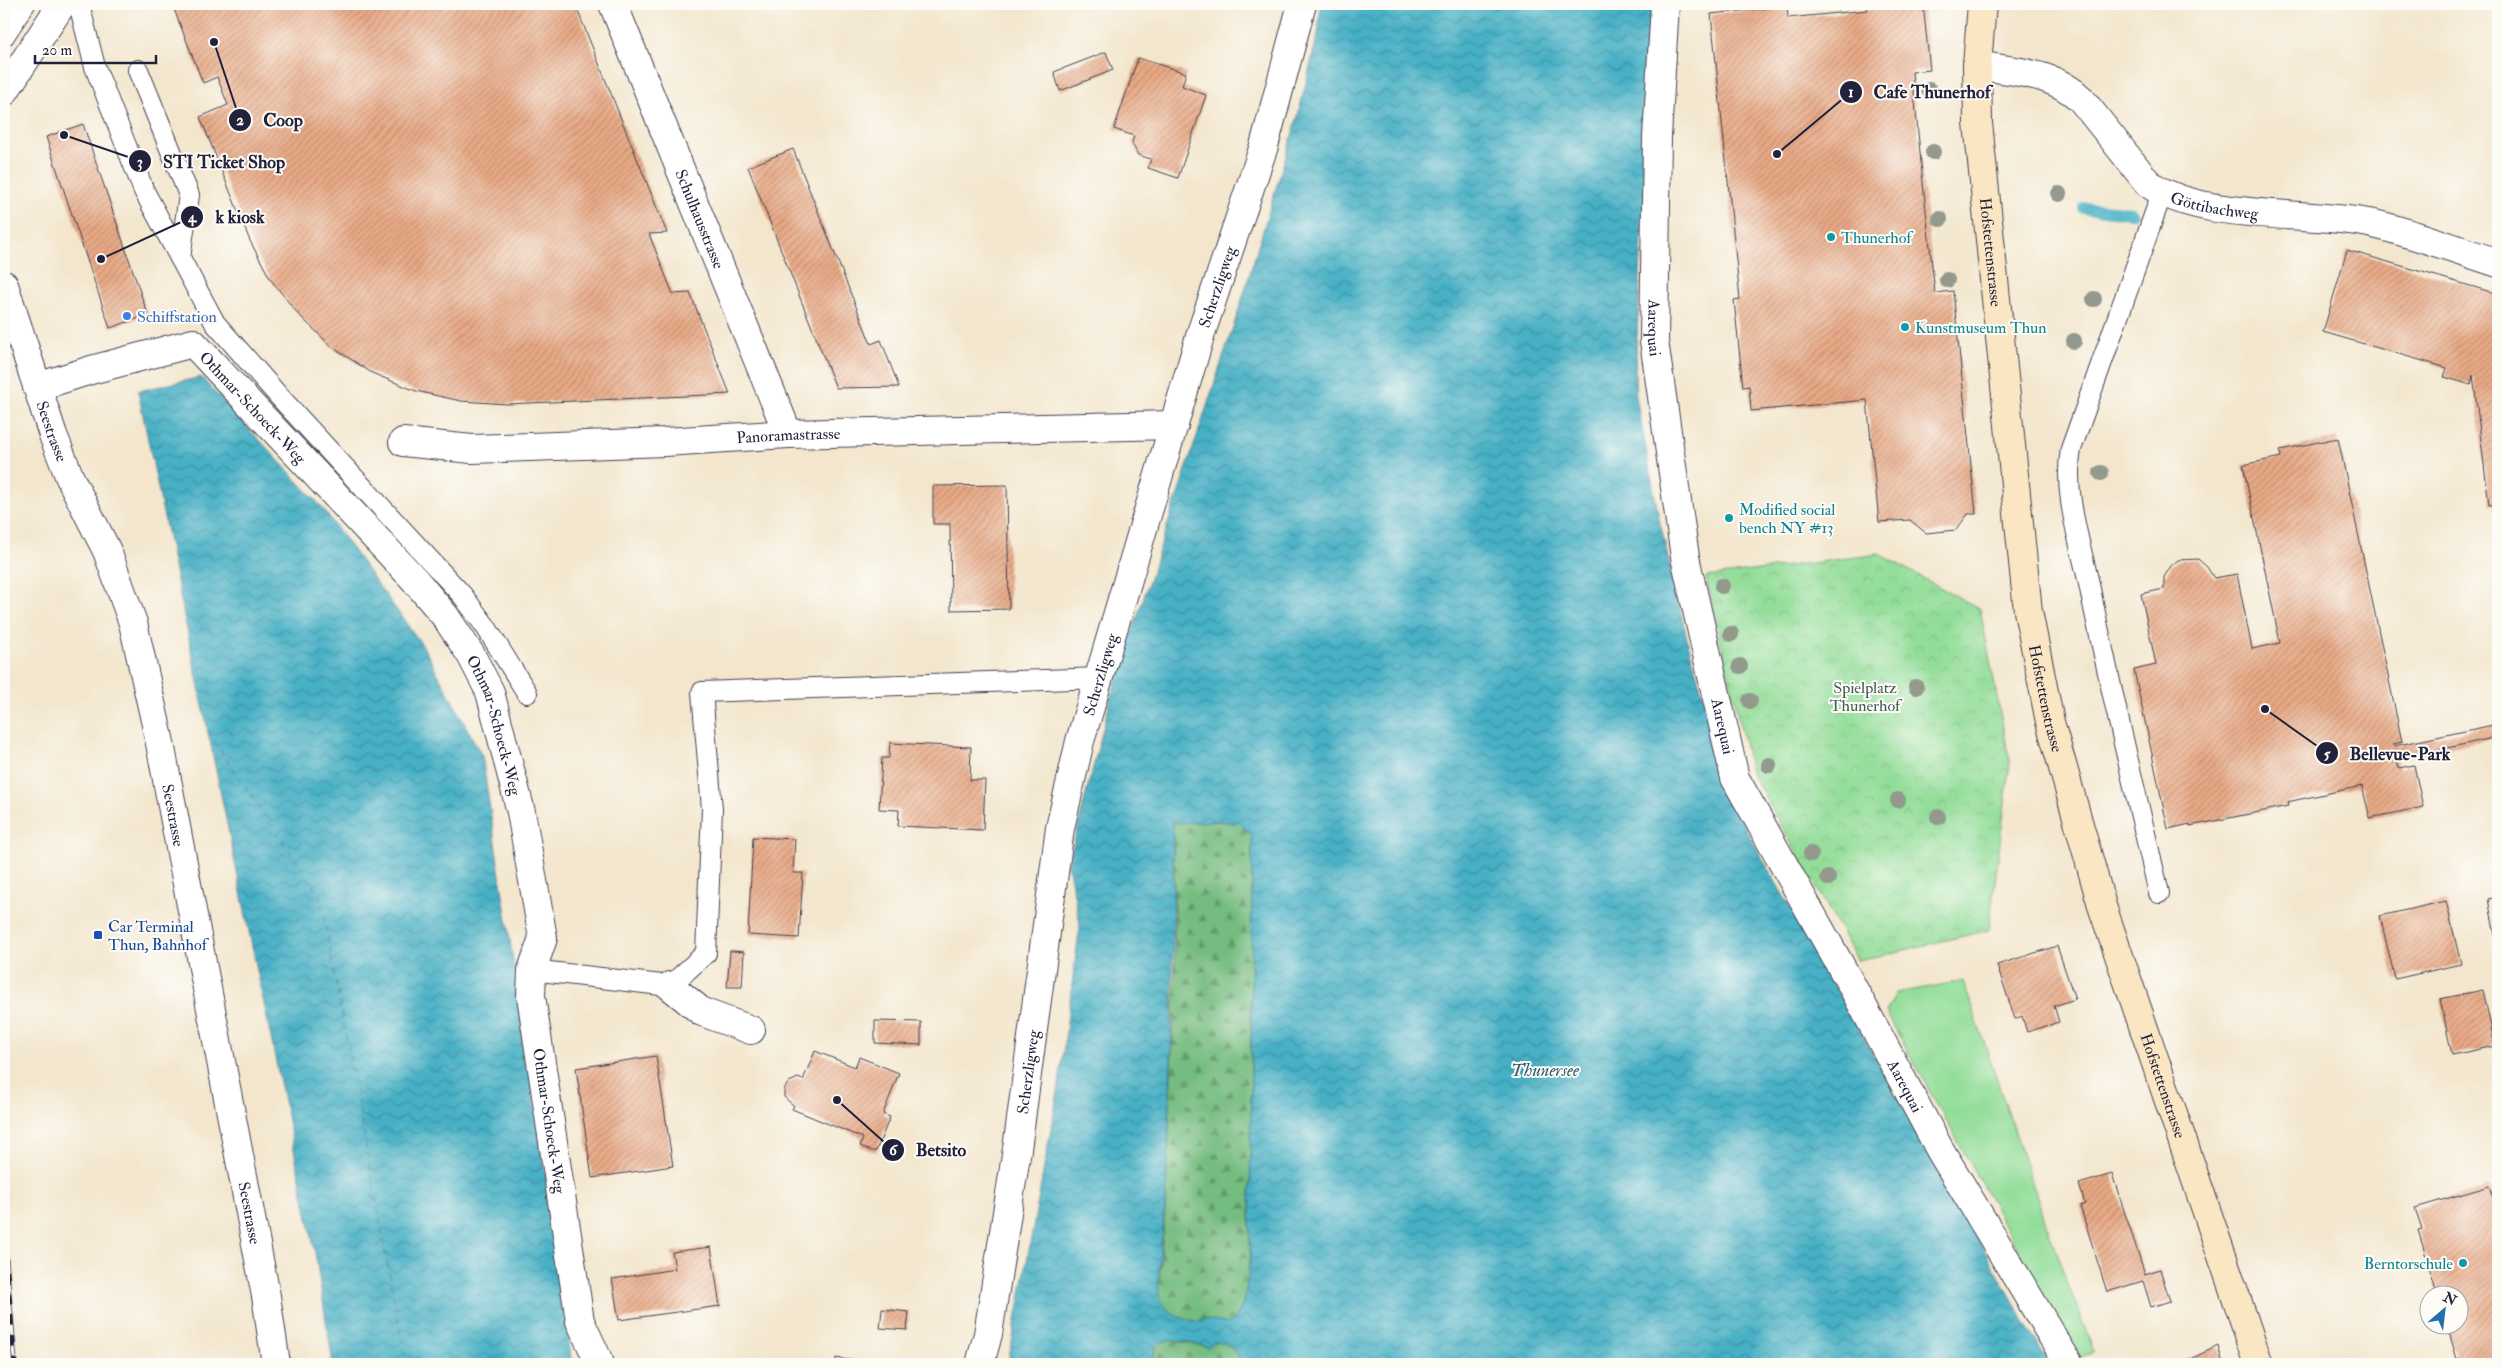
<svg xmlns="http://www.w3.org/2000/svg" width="2502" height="1368" font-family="'IM FELL Double Pica',serif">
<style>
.grass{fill:#92dd98;stroke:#5a806a}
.forest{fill:url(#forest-firs);stroke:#4c6f5e}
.park{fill:url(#park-crowns);stroke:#5a806a}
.water{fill:url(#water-waves);stroke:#346980;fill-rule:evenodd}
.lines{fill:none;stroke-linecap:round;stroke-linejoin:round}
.stream{stroke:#46b0c5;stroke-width:12}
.ferry{stroke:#305b72;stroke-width:1;stroke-dasharray:6 5;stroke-linecap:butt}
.building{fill:url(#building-hatch)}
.service-casing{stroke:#413f51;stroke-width:22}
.pedestrian-casing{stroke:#413f51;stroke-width:30}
.minor-casing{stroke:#413f51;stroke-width:30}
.tertiary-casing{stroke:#413f51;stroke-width:30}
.secondary-casing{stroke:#413f51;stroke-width:30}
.service{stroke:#fff;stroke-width:20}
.pedestrian{stroke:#fff;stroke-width:28}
.minor{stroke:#fff;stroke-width:28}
.tertiary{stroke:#fff;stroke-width:28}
.secondary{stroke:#fbe6c4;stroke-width:28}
.rail-casing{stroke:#22223b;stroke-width:5.5}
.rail{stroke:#fdfcf7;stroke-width:4;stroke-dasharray:11;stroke-linecap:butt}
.tree{fill:#93998c}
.culture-dot{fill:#0f9aa8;stroke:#fdfcf7;stroke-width:2}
.shop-dot{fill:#3f7fe0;stroke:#fdfcf7;stroke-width:2}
.transit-dot{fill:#1a4fb4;stroke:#fdfcf7;stroke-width:2}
.labels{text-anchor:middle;stroke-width:4;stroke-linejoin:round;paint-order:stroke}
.street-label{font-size:16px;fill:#22223b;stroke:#fdfcf7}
.culture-label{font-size:16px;fill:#0d838f;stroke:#fdfcf7;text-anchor:start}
.shop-label{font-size:16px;fill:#366cbe;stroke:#fdfcf7;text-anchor:start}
.park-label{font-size:16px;fill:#445a57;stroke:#fdfcf7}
.transit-label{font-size:16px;fill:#164399;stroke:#fdfcf7;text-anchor:start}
.water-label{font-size:18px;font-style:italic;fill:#305b72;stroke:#fdfcf7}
.leader{fill:none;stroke:#22223b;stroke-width:2}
.callout-dot{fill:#22223b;stroke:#fdfcf7;stroke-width:2}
.mark-label{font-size:15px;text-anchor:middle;font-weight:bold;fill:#fff}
.callout-label{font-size:18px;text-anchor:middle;font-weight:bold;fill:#22223b;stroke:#fdfcf7;stroke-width:4;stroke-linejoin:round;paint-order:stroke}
</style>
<defs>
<pattern id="forest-firs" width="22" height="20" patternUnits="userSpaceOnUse" patternTransform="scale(1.25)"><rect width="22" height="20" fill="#75bc80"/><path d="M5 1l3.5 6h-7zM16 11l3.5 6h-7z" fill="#60986a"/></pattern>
<pattern id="park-crowns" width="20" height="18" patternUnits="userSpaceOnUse" patternTransform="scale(1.25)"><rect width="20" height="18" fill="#92dd98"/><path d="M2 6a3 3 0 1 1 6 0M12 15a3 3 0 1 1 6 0" fill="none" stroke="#7ebd84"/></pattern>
<pattern id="water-waves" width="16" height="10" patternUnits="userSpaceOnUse" patternTransform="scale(1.25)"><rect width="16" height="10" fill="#46b0c5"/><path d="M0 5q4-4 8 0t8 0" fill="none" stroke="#3a8fa1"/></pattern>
<pattern id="building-hatch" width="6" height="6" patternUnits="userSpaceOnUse" patternTransform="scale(1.25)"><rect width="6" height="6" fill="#e9aa86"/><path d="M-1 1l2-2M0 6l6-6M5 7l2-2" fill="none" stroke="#bc8a6f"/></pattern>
</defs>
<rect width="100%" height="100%" fill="#fdfcf7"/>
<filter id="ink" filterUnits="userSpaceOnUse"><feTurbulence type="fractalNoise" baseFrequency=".02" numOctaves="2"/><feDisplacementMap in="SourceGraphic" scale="10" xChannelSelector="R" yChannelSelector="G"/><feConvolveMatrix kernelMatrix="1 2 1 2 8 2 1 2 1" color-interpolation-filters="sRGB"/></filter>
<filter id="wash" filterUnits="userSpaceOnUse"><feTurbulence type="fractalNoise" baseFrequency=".0096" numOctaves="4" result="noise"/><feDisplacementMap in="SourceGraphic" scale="20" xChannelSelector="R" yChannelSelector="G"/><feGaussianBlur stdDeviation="1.12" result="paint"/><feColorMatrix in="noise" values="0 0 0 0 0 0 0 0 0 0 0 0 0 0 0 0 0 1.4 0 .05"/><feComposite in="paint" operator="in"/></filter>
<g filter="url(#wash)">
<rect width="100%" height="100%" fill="#f3e6cd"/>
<path class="grass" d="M 1963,981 L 2057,1255 L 2094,1352 L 2078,1358 L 1886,1012 L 1896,993 Z"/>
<g class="forest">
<path d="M 1218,821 L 1243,824 L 1252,837 L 1250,1263 C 1246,1284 1247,1310 1229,1324 L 1203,1319 L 1202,1322 L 1181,1319 L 1166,1309 L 1158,1294 L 1166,1198 L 1173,1032 L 1175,961 L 1173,823 Z"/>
<path d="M 1172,1340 L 1208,1347 L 1214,1342 C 1229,1342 1237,1351 1242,1364 L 1153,1364 C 1156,1347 1153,1343 1172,1340 Z"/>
</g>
<path class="park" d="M 1879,554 L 1980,609 L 2010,763 L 1989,930 L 1858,961 L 1751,772 L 1706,577 Z"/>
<g class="water">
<path d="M 1321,4 L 1654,4 L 1635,374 L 1636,396 L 1660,523 L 1689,647 L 1736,808 L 1749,835 L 2049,1364 L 1242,1364 C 1237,1351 1229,1342 1214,1342 L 1209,1347 C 1198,1345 1164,1335 1157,1344 C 1154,1349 1154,1359 1153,1364 L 1008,1364 L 1058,1091 L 1080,924 L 1068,865 L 1112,693 L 1239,309 L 1297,119 L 1318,34 ZM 1218,821 L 1242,824 L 1252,837 L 1250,1263 C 1246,1284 1247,1311 1229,1324 L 1203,1319 L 1202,1322 C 1183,1319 1167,1316 1160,1297 C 1155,1286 1165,1212 1166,1195 C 1172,1071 1174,947 1173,823 Z"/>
<path d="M 201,377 L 320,505 L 423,646 L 482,756 L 550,1204 L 572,1364 L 333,1364 L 315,1252 L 138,391 Z"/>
</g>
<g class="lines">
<path class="stream" d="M 2084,208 L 2132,213"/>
<path class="ferry" d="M 207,731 L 320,895 L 406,1364"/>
</g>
<g id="blocks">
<g class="building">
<path d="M 172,4 L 575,4 L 667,233 L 649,234 L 673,294 L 690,293 L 730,394 L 507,404 L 461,401 L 416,391 L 372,373 L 332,347 L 298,314 L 271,280 L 250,241 L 200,117 L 228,105 L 217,77 L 203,83 Z"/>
<path d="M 1867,4 L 1923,4 L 1930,70 L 1912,72 L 1923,183 L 1935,293 L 1953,291 L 1976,514 L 1968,514 L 1956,530 L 1926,533 L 1910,520 L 1879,522 L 1867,400 L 1751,411 L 1749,386 L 1743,387 L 1734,300 L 1740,299 L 1711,14 L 1787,6 L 1788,18 L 1868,10 Z"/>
<path d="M 1106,52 L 1113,70 L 1060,91 L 1054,72 Z"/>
<path d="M 1138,58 L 1186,73 L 1182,86 L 1206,95 L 1178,178 L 1148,168 L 1151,159 L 1138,155 L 1132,143 L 1134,136 L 1114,129 Z"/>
<path d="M 83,124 L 148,315 L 110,328 L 46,137 Z"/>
<path d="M 793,149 L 871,344 L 881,340 L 899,387 L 836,388 L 748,167 Z"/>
<path d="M 2347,250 L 2498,294 L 2498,504 L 2489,505 L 2473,375 L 2471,385 L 2444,377 L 2447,368 L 2323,332 Z"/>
<path d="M 2338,438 L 2402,742 L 2394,744 L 2394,746 L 2498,724 L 2498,737 L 2396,759 L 2399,768 L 2414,765 L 2423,807 L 2370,818 L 2362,786 L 2287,802 L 2288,806 L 2190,826 L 2190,824 L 2168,829 L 2134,670 L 2156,665 L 2141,594 L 2164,589 L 2164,577 L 2171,566 L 2178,560 L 2198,559 L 2207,567 L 2214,578 L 2237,574 L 2252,649 L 2280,643 L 2243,465 L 2281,457 L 2280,450 Z"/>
<path d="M 1007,485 L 1009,609 L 951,610 L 950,524 L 933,524 L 933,486 Z"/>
<path d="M 890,743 L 971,747 L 970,780 L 985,780 L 983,830 L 898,826 L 899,810 L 879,809 L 882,758 L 889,758 Z"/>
<path d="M 753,837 L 795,839 L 793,873 L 803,873 L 799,938 L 748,935 Z"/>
<path d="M 2498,897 L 2498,945 L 2497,945 L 2488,899 Z"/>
<path d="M 2446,901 L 2461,964 L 2395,979 L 2380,916 Z"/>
<path d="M 2057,946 L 2075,999 L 2054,1006 L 2059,1022 L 2027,1032 L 2022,1016 L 2015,1019 L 1997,965 Z"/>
<path d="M 730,951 L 744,952 L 742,987 L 727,987 Z"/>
<path d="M 2483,990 L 2495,1046 L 2452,1055 L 2440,999 Z"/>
<path d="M 875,1021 L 921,1022 L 921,1045 L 875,1043 Z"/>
<path d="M 815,1051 L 855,1067 L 859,1057 L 899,1073 L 883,1114 L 890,1117 L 876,1151 L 871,1151 L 860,1146 L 863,1138 L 792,1109 L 794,1106 L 784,1097 L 784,1089 L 789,1082 L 798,1078 L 803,1080 Z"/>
<path d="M 656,1056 L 673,1166 L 592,1178 L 576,1068 Z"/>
<path d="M 2112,1174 L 2145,1274 L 2160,1269 L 2170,1301 L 2151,1307 L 2143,1281 L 2107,1292 L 2080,1206 L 2085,1204 L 2079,1184 Z"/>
<path d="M 2490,1186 L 2497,1207 L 2498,1207 L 2498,1364 L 2462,1364 L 2460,1358 L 2457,1359 L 2447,1326 L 2460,1326 L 2460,1296 L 2438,1296 L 2418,1230 L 2422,1229 L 2415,1208 Z"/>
<path d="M 711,1247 L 720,1306 L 619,1320 L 612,1279 L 675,1269 L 672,1252 Z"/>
<path d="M 882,1309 L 909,1312 L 907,1330 L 880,1328 Z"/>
<path d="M 2218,1346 L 2223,1364 L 2180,1364 Z"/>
<path d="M 836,1358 L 869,1363 L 869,1364 L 835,1364 Z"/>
</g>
</g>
</g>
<g filter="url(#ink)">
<use href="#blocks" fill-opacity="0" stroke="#413f51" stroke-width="1"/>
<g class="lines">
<g class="service-casing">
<g id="service">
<path d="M 79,4 L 95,67 L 144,191 L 215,323 L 277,394 L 463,596 L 486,627 L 527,693"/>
<path d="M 4,36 L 25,4"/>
<path d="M 138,70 L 189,195 L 180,258"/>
<path d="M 2159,893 C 2135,790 2110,688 2089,584 C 2080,542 2063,493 2071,449 L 2162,193"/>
<path d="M 532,970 L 670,986 L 706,953 L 712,809 L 702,692 L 1100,678"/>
</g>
</g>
<g class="pedestrian-casing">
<g id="pedestrian">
<path id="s1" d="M 1665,4 L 1657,137 L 1654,341 L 1685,557 L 1735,778 L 1852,986 L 1940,1150 L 2069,1364"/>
<path id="s2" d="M 980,1364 L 988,1334 L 1017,1149 L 1060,828 L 1080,741 L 1201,333 L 1264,146 L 1302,4"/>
</g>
</g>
<g class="minor-casing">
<g id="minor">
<path id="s3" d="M 613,4 L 788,434"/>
<path id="s4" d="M 1977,65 C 2014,72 2053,72 2081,99 L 2148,183 C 2200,222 2310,210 2374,224 C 2416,234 2457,250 2498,263"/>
<path id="s5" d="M 37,387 L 91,370 L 193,343 L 414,579 L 445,616 L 471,655 L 490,692 L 521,812 L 543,938 L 532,970 L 531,996 L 580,1321 L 600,1364"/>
<path id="s6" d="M 403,442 L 472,449 L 665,442 L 788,434 L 1174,425"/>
<path d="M 670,986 L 702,1012 L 751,1030"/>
</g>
</g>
<g class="tertiary-casing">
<g id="tertiary">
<path d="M 4,92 L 62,4"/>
<path id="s7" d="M 4,285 L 53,435 L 70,478 L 107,551 L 133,623 L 159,738 L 266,1296 L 276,1364"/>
</g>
</g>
<g class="secondary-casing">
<g id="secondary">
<path id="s8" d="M 1982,4 L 1977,65 L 1978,123 L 2028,611 L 2050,722 L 2103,909 L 2259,1364"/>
</g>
</g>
<use href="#service" class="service"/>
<use href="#pedestrian" class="pedestrian"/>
<use href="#minor" class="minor"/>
<use href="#tertiary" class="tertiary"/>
<use href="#secondary" class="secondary"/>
<g class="rail-casing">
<path id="rail" d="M 4,1238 L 15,1364"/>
</g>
<use href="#rail" class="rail"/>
</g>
<g class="tree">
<circle cx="1929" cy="90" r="8"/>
<circle cx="1933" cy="152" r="8"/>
<circle cx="2059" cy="194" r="8"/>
<circle cx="1940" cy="219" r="8"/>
<circle cx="1947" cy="280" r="8"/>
<circle cx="2094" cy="299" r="8"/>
<circle cx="2074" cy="341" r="8"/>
<circle cx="2101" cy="473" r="8"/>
<circle cx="1722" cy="586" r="8"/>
<circle cx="1731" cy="634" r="8"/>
<circle cx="1740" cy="666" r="8"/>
<circle cx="1916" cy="687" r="8"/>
<circle cx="1750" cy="701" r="8"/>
<circle cx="1769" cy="765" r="8"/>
<circle cx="1898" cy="800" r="8"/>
<circle cx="1938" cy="817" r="8"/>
<circle cx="1811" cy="854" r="8"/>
<circle cx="1828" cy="878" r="8"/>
</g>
</g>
<g class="culture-dot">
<circle cx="1831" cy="237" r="5"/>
<circle cx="1905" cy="327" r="5"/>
<circle cx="1729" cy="518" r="5"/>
<circle cx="2463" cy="1263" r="5"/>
</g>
<circle class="shop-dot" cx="127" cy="316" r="5"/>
<rect class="transit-dot" x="93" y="930" width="10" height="10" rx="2.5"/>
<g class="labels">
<g class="street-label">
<text dy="6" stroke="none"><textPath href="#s4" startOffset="290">Göttibachweg</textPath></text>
<text dy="6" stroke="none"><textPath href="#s3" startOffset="232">Schulhausstrasse</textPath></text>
<text dy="6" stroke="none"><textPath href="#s8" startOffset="249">Hofstettenstrasse</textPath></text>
<text dy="6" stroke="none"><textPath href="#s2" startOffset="1106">Scherzligweg</textPath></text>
<text dy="6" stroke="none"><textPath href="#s1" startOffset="324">Aarequai</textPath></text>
<text dy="6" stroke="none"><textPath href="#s5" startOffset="250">Othmar-Schoeck-Weg</textPath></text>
<text dy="6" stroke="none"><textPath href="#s7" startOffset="154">Seestrasse</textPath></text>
<text dy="6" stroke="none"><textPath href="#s6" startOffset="386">Panoramastrasse</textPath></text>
<text dy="6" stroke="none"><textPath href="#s2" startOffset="701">Scherzligweg</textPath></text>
<text dy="6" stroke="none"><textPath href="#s8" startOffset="699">Hofstettenstrasse</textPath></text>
<text dy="6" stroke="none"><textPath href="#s5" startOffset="655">Othmar-Schoeck-Weg</textPath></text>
<text dy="6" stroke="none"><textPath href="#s1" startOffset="729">Aarequai</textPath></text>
<text dy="6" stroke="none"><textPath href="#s7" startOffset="559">Seestrasse</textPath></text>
<text dy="6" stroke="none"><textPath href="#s2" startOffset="296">Scherzligweg</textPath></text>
<text dy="6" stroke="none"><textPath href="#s1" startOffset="1134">Aarequai</textPath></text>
<text dy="6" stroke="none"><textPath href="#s8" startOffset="1104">Hofstettenstrasse</textPath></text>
<text dy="6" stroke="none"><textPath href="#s5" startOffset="1060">Othmar-Schoeck-Weg</textPath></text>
<text dy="6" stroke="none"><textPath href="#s7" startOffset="964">Seestrasse</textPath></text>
</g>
<g class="culture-label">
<text x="1841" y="243">Thunerhof</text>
<text x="1915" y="333">Kunstmuseum Thun</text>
<text x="1739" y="515">Modified social<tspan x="1739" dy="18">bench NY #13</tspan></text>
<text x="2453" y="1269" text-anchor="end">Berntorschule</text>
</g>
<g class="shop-label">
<text x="137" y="322">Schiffstation</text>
</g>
<g class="park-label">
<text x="1865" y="693">Spielplatz<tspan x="1865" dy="18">Thunerhof</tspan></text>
</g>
<g class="transit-label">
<text x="108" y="932">Car Terminal<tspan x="108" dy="18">Thun, Bahnhof</tspan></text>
</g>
<g class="water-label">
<text x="1545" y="1076">Thunersee</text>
</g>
</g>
<path class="leader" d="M1777 154L1851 92M214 42L240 120M64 135L140 161M101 259L192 217M2265 709L2327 753M837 1100L893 1150"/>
<g class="callout-dot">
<circle cx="1777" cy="154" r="5"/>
<circle cx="214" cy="42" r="5"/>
<circle cx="64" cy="135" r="5"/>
<circle cx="101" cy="259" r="5"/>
<circle cx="2265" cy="709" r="5"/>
<circle cx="837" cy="1100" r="5"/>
<circle cx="1851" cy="92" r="12"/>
<circle cx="240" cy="120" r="12"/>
<circle cx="140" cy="161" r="12"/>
<circle cx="192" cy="217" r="12"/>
<circle cx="2327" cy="753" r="12"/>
<circle cx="893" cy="1150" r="12"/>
</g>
<g class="mark-label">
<text x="1851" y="97">1</text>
<text x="240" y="125">2</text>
<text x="140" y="167">3</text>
<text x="192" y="222">4</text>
<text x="2327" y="759">5</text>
<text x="893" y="1155">6</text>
</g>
<g class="callout-label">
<text x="1932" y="98">Cafe Thunerhof</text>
<text x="283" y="126">Coop</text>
<text x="224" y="168">STI Ticket Shop</text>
<text x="240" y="223">k kiosk</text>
<text x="2400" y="760">Bellevue-Park</text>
<text x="941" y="1156">Betsito</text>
</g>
<rect width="2502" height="1368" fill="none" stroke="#fdfcf7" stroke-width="20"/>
<g transform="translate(2444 1310) rotate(28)"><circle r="24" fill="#fdfcf7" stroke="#a5a5ac"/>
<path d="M0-4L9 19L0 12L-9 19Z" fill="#1f6fb2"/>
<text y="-8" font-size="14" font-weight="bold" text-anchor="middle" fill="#22223b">N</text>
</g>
<path d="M35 55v8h121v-8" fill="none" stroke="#22223b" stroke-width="2.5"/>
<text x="42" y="55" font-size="15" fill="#22223b" stroke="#fdfcf7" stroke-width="4" paint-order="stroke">20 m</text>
</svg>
